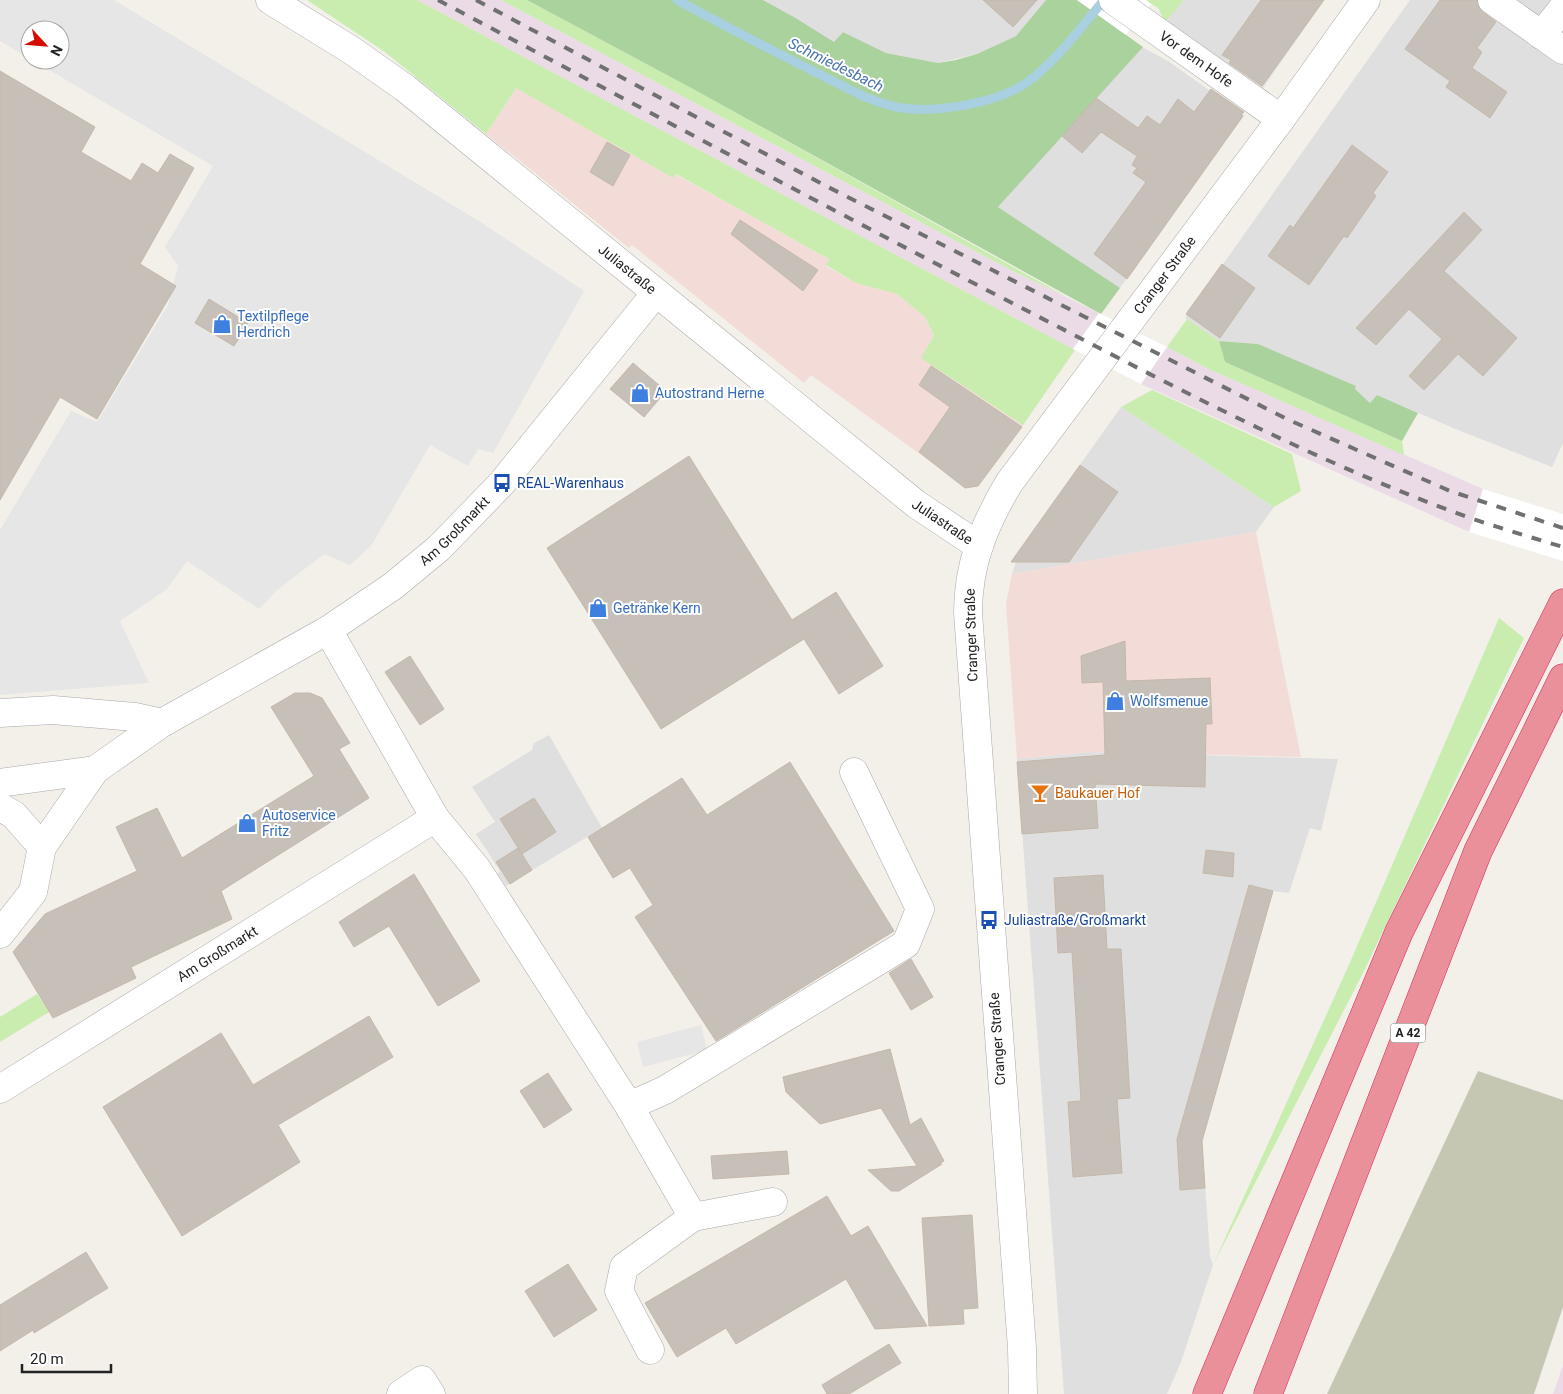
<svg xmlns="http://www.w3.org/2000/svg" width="1563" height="1394" font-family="Roboto,sans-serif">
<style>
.residential{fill:#e0dfdf}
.commercial{fill:#f3dbd8}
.industrial{fill:#ebdbe7}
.construction{fill:#c6c7b3}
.grass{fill:#c9ecaf}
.forest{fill:#a9d29d}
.parking{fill:#e6e6e6}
.pier{fill:#fff}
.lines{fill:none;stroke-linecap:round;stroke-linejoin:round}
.stream{stroke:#a9d0e0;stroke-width:9}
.building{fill:#c7c0b8;stroke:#c5b8aa}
.minor-casing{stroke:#a9a9a9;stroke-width:29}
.highway-casing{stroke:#e0265a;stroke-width:29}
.minor{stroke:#fff;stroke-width:28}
.highway{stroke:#ea909b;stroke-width:28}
.rail{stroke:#707070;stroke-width:4;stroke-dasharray:10 10;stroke-linecap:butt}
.labels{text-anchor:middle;stroke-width:4;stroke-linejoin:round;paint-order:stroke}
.shield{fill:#fff;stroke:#646464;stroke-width:1}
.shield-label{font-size:12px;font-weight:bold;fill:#222}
.street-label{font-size:14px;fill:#222;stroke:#fff}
.shop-label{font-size:14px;fill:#366cbe;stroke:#fff;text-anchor:start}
.transit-label{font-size:14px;fill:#164399;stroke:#fff;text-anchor:start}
.food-label{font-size:14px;fill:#c56008;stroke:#fff;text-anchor:start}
.water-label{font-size:15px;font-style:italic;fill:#4774ad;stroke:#fff}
</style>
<rect width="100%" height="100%" fill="#f2f0e9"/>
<g class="residential">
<path d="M 763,0 L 1046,0 L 1016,36 L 977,54 L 938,63 L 886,53 L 843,32 L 834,43 L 794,17 Z"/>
<path d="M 1184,0 L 1324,0 L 1263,88 L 1170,23 L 1167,19 Z"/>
<path d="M 1410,0 L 1563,0 L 1563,443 L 1552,467 L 1458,430 L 1377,395 L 1370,403 L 1355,389 L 1258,344 L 1219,341 L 1185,318 Z"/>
<path d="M 1142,47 L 1168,61 L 1244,115 L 1120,288 L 998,207 Z"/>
<path d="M 1121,407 L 1274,507 L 1256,532 L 1012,574 L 1020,549 Z"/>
<path d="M 549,735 L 602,828 L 506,886 L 498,874 L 500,871 L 476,834 L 495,822 L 472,787 L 532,750 L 534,743 Z"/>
<path d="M 1090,752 L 1338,759 L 1321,831 L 1310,828 L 1289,893 L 1273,891 L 1202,1141 L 1210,1256 L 1213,1265 L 1181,1362 L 1167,1394 L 1064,1394 L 1017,762 L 1017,759 Z"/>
</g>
<g class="commercial">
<path d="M 516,88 L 673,178 L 675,174 L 829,259 L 826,266 L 856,283 L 897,294 L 925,317 L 934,337 L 922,358 L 1023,425 L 979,485 L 969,487 L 928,460 L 811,375 L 804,383 L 632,245 L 629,248 L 486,134 Z"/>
<path d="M 1256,532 L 1301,757 L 1090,752 L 1017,759 L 1006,604 L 1012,574 Z"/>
</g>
<g class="industrial">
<path d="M 417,0 L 501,0 L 1015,272 L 1099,313 L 1073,349 Z"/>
<path d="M 1167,347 L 1211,370 L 1483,489 L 1469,532 L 1141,384 Z"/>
<path d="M 1563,1365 L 1563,1394 L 1553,1394 Z"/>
</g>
<path class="construction" d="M 1478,1071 L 1563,1100 L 1563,1307 L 1534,1394 L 1327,1394 Z"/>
<g class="grass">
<path d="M 307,0 L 417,0 L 1075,350 L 1023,425 L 921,358 L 934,336 L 925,317 L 897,294 L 856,283 L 826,265 L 829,259 L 676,174 L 673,178 L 516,88 L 486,134 L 385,52 Z"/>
<path d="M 501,0 L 527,0 L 693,89 L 1067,297 L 1015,272 Z"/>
<path d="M 1146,0 L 1184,0 L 1165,22 L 1158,8 Z"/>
<path d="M 1187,319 L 1219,341 L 1225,362 L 1402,441 L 1404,455 L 1211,370 L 1167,347 Z"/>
<path d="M 1152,390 L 1292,454 L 1301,491 L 1274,507 L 1121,407 Z"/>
<path d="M 1499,618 L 1524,638 L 1362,975 L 1213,1265 L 1348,967 Z"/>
<path d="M 37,994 L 49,1012 L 0,1042 L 0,1017 Z"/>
</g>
<g class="forest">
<path d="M 527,0 L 763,0 L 794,17 L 834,42 L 843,32 L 886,53 L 938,63 L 956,60 L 977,54 L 1016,36 L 1046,0 L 1077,0 L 1143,47 L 998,207 L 1120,288 L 1101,314 L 693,89 Z"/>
<path d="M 1219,341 L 1258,344 L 1356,386 L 1355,389 L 1370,403 L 1377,395 L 1418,413 L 1402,441 L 1225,362 Z"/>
</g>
<g class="parking">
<path d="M 0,0 L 114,0 L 482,223 L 584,291 L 493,453 L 478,449 L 468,466 L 430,445 L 371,546 L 350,565 L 324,554 L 276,591 L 259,609 L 187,561 L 167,589 L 120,621 L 149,683 L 0,695 L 0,530 L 71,411 L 97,422 L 168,305 L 178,266 L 165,247 L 213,166 L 32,60 L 60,60 L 60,30 L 30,30 L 30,59 L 0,41 Z"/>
<path d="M 701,1025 L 707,1050 L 643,1067 L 637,1042 Z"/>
</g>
<g class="pier">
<path d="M 1077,0 L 1146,0 L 1151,4 L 1126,35 Z"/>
<path d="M 1099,313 L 1167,347 L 1141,384 L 1073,349 Z"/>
<path d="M 1483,489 L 1563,514 L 1563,561 L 1469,532 Z"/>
</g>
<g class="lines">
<path class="stream" d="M 677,0 C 723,25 769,49 815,72 C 843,86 871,103 902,108 C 937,113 997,103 1026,83 C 1057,61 1080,28 1104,0"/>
</g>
<g class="building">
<path d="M 983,0 L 1037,0 L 1013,27 Z"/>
<path d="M 1261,0 L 1324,0 L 1262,86 L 1229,63 L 1231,60 L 1222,55 Z"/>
<path d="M 1440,0 L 1477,0 L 1483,12 L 1496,22 L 1477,48 L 1482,52 L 1472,68 L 1507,92 L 1490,118 L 1446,87 L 1450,81 L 1405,49 Z"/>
<path d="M 0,71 L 95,127 L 81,152 L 131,181 L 142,163 L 158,173 L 170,154 L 194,168 L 140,264 L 176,286 L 97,419 L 60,397 L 0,500 Z"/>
<path d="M 1211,89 L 1244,112 L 1241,115 L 1243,116 L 1127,279 L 1094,254 L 1146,182 L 1133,173 L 1137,168 L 1132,165 L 1137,156 L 1101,132 L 1082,153 L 1062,136 L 1096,98 L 1138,128 L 1147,116 L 1160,125 L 1178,99 L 1194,112 Z"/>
<path d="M 607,142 L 630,155 L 613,186 L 590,172 Z"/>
<path d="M 1352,145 L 1388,172 L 1373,193 L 1376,196 L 1347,238 L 1344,236 L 1309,285 L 1268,256 L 1290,225 L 1293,228 Z"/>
<path d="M 1464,212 L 1482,230 L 1444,271 L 1517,338 L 1483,376 L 1458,354 L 1424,390 L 1409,376 L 1442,339 L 1409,309 L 1376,345 L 1356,328 Z"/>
<path d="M 740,220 L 818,270 L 803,291 L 731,234 Z"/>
<path d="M 1222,264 L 1255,288 L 1220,338 L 1186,314 Z"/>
<path d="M 209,299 L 248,323 L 234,346 L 195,323 Z"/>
<path d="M 633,363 L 666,391 L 644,417 L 610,389 Z"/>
<path d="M 931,366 L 1022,427 L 978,486 L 965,488 L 919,452 L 950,407 L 919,385 Z"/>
<path d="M 689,456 L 792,620 L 836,592 L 883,666 L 839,694 L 804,639 L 661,729 L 547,548 Z"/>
<path d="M 1080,465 L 1118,492 L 1069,562 L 1011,562 Z"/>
<path d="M 1125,641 L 1126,681 L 1210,678 L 1212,724 L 1206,724 L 1205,787 L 1095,784 L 1098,828 L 1022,834 L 1017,762 L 1105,755 L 1103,682 L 1082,683 L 1081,656 Z"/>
<path d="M 410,656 L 444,709 L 420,725 L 385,672 Z"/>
<path d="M 295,693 L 310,693 L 322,698 L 350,743 L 339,749 L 369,798 L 221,891 L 232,919 L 131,967 L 136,978 L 53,1018 L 13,952 L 45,914 L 137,871 L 116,827 L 157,808 L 182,858 L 314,776 L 271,707 Z"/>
<path d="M 790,762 L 894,931 L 716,1041 L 635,917 L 653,905 L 630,868 L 613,878 L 588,837 L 682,778 L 707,815 Z"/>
<path d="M 534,798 L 556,832 L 522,854 L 500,819 Z"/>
<path d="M 518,848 L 532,870 L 510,884 L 496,862 Z"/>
<path d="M 1206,850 L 1234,853 L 1233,877 L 1203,873 Z"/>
<path d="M 414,874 L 480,981 L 438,1006 L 389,926 L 354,947 L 339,922 Z"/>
<path d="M 1103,875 L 1107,949 L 1121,949 L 1130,1098 L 1117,1099 L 1122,1173 L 1073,1177 L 1068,1102 L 1081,1101 L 1072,952 L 1058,953 L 1054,878 Z"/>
<path d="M 1249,885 L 1273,891 L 1202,1141 L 1205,1188 L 1180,1190 L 1177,1139 Z"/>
<path d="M 911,959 L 933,997 L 911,1010 L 889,973 Z"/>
<path d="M 369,1016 L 393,1057 L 278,1125 L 300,1162 L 182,1236 L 103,1107 L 221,1033 L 253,1085 Z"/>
<path d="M 890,1049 L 910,1125 L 921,1118 L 944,1161 L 937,1165 L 942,1164 L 899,1191 L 891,1191 L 868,1170 L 917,1166 L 881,1108 L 820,1124 L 786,1092 L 783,1077 Z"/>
<path d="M 548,1073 L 572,1110 L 544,1128 L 520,1091 Z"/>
<path d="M 787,1151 L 789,1174 L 713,1179 L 711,1156 Z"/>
<path d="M 827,1196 L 851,1236 L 868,1226 L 927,1326 L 875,1329 L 846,1279 L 736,1344 L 726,1328 L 677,1357 L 645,1303 Z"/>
<path d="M 972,1215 L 978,1308 L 963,1309 L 964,1324 L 929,1326 L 922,1218 Z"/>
<path d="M 86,1252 L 108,1288 L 34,1333 L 33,1330 L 0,1351 L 0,1305 Z"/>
<path d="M 568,1264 L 597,1310 L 554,1337 L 525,1291 Z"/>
<path d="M 889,1344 L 901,1363 L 849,1394 L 827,1394 L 822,1385 Z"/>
</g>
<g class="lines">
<g class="minor-casing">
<g id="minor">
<path id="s1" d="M 270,0 L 351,50 L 405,88 L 916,504 L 979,546"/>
<path id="s2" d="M 1113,0 L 1281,119"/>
<path d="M 1492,0 L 1563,50"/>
<path d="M 1541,35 L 1563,8"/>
<path d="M 328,630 L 435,818 L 477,869 L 629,1106 L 693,1217 L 773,1202"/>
<path d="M 0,713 L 53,710 L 135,717 L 162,723"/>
<path d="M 0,783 L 95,770"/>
<path d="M 0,807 L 14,815 L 42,847"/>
<path id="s3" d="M 0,934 L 33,892 L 42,847 L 95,770 L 162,723 L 328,630 L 393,586 L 439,548 L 502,483 L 655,294"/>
<path id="s4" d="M 0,1089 L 435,818"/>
<path d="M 629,1106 L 665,1090 L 906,944 L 920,909 L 854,772"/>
<path d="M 650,1350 L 619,1291 L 624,1267 L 693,1217"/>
<path d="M 401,1394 L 422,1380 L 431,1394"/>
<path id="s5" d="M 1023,1394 L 1022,1348 L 968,613 C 968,564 984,525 1009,483 L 1281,119 L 1366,0"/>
</g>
</g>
<g class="highway-casing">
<g id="highway">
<path d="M 1207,1394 L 1399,932 L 1563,603"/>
<path d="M 1268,1394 L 1478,851 L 1563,678"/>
</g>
</g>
<use href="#minor" class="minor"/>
<use href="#highway" class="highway"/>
<g class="rail">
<path d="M 438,0 C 629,101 820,204 1012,303 C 1162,380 1313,462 1473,519 C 1503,529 1533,538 1563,547"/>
<path d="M 476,0 L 826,186 L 1289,420 L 1450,491 L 1563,528"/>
</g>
</g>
<defs>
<g id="shop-bare" transform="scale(1.5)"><path d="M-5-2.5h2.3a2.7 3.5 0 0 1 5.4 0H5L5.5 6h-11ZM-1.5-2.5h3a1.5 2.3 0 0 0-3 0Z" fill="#3f7fe0" stroke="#fff" stroke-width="2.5" paint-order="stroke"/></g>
<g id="bus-bare" transform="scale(1.5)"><path d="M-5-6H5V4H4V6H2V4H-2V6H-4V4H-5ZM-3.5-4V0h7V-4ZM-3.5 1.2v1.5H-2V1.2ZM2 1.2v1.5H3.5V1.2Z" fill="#1a4fb4" stroke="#fff" stroke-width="2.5" paint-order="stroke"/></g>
<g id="bar-bare" transform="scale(1.5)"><path d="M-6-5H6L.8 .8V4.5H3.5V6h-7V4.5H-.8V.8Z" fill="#e8710a" stroke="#fff" stroke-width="2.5" paint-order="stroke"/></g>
</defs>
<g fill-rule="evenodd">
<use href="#shop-bare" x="222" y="324"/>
<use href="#shop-bare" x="640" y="393"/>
<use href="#bus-bare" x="502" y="483"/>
<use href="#shop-bare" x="598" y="608"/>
<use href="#shop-bare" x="1115" y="701"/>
<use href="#bar-bare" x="1040" y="793"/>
<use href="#shop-bare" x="247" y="823"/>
<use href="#bus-bare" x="989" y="920"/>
</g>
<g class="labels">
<rect class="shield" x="1390.5" y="1023.5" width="35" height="19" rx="4"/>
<g class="shield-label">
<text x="1408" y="1037">A 42</text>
</g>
<g class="street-label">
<text dy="5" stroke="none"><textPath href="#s2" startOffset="102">Vor dem Hofe</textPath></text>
<text dy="5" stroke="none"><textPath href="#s1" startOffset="448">Juliastraße</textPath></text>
<text dy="5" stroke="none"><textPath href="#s5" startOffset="1181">Cranger Straße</textPath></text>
<text dy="5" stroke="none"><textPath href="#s1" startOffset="852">Juliastraße</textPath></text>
<text dy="5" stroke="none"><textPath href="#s3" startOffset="626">Am Großmarkt</textPath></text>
<text transform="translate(971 635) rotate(-92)" y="5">Cranger Straße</text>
<text dy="5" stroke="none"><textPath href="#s4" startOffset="256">Am Großmarkt</textPath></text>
<text transform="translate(997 1039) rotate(-94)" y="5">Cranger Straße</text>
</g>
<g class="shop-label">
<text x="237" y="321">Textilpflege<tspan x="237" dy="16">Herdrich</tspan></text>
<text x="655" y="398">Autostrand Herne</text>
<text x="613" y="613">Getränke Kern</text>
<text x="1130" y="706">Wolfsmenue</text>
<text x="262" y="820">Autoservice<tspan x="262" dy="16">Fritz</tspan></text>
</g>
<g class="transit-label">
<text x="517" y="488">REAL-Warenhaus</text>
<text x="1004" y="925">Juliastraße/Großmarkt</text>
</g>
<g class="food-label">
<text x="1055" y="798">Baukauer Hof</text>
</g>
<g class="water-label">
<text transform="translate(836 65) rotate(26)" y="5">Schmiedesbach</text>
</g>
</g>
<g transform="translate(45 45) rotate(116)"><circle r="24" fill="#ffffff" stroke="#a7a7a7"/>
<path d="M0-4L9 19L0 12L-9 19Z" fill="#d40d00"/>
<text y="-8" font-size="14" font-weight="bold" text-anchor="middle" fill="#222222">N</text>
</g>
<path d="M22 1364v8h89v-8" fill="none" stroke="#222222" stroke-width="2.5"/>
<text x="30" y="1364" font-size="15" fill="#222222" stroke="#ffffff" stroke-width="4" paint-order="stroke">20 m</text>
</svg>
